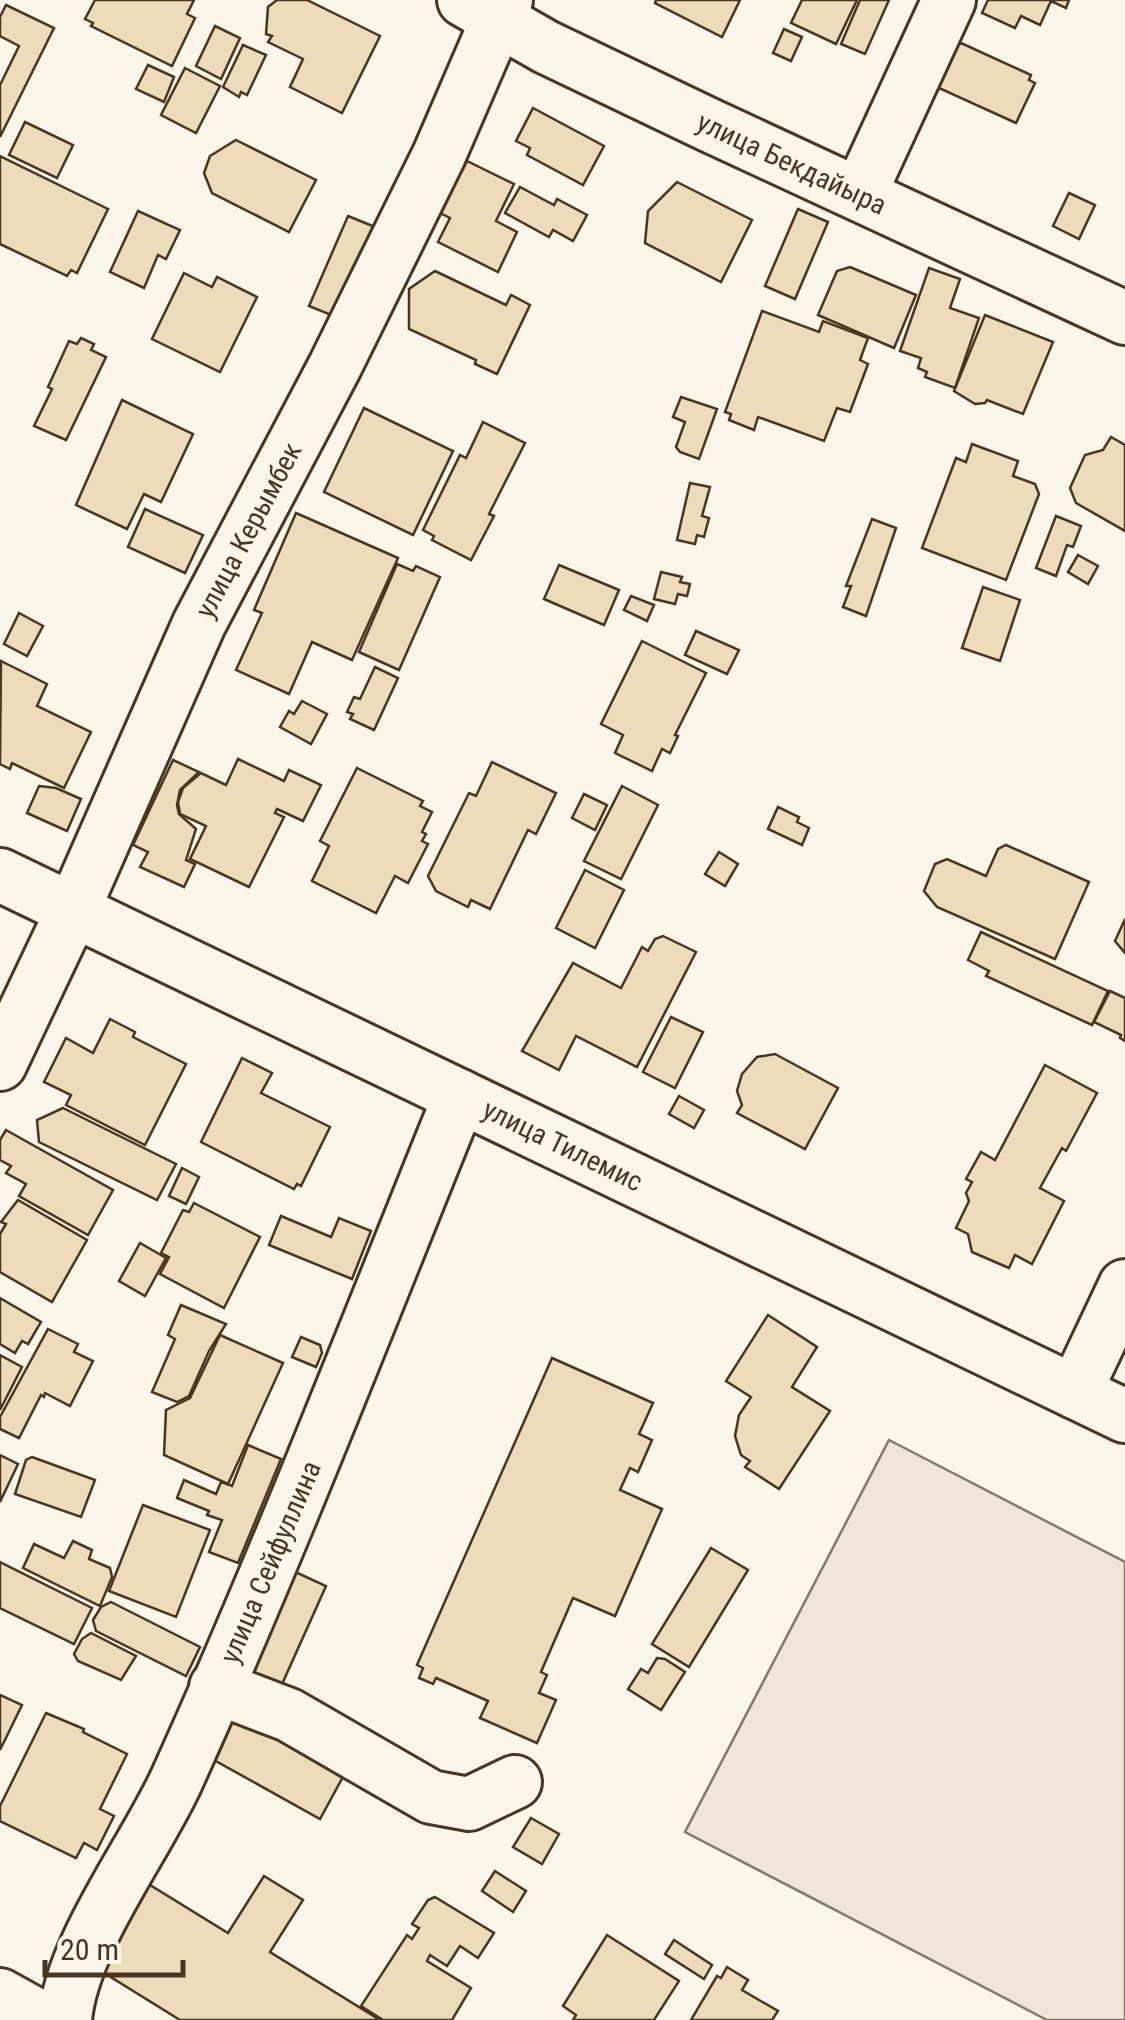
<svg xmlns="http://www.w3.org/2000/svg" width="1125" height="2020" font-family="'Roboto Condensed',sans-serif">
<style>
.green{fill:#ede6d9;stroke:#887966;stroke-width:2.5}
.building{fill:#ecdcbc;stroke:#4a3520;stroke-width:2.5}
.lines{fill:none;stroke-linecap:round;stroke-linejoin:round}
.minor-casing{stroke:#4a3520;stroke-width:58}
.minor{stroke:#fbf6e9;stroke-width:52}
.labels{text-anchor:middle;stroke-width:8;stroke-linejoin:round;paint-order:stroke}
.street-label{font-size:28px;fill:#4a3520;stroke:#fbf6e9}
</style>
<rect width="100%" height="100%" fill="#fbf6e9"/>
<path class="green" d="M 889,1440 L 1125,1562 L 1125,2020 L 1047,2020 L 685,1832 Z"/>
<g class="building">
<path d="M 95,0 L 194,0 L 187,14 L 195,18 L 172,66 L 91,26 L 93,23 L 85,19 Z"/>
<path d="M 277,0 L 307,0 L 380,36 L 342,113 L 290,87 L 303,59 L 268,42 L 272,36 L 266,34 L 268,7 Z"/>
<path d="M 656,0 L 740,0 L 722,37 L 655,3 Z"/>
<path d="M 802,0 L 857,0 L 836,44 L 791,23 Z"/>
<path d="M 860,0 L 889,0 L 865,54 L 841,44 Z"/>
<path d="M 988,0 L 1069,0 L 1066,8 L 1051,1 L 1040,25 L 1021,16 L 1015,28 L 982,13 Z"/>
<path d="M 6,5 L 54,28 L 0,137 L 0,85 L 19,46 L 0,36 L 0,17 Z"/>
<path d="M 215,26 L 240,38 L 221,79 L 196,66 Z"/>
<path d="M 784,29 L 802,37 L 791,61 L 773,53 Z"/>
<path d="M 961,43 L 1031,75 L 1029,80 L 1035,83 L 1016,123 L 919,79 Z"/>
<path d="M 243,45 L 266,55 L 247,95 L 241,92 L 239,97 L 223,87 Z"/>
<path d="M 148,65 L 174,77 L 164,102 L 136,89 Z"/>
<path d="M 185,68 L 220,86 L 196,133 L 161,115 Z"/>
<path d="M 533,108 L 604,146 L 583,185 L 527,155 L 530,148 L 516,141 Z"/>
<path d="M 25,122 L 73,145 L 57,178 L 9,155 Z"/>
<path d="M 236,140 L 316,180 L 289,232 L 212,193 L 204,173 L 210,156 Z"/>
<path d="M 0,156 L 108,209 L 77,273 L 71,270 L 67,276 L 0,244 Z"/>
<path d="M 467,161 L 514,184 L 496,221 L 517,232 L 498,272 L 438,242 L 450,218 L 440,213 Z"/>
<path d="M 677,182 L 752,220 L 721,282 L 645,243 L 648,211 Z"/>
<path d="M 520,187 L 554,205 L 557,199 L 587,215 L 573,241 L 553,230 L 549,237 L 505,213 Z"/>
<path d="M 1069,193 L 1095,205 L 1079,239 L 1053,226 Z"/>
<path d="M 798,209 L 828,222 L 795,299 L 765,286 Z"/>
<path d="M 138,211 L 180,230 L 166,259 L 158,255 L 144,288 L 110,272 Z"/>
<path d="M 348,216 L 375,227 L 336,317 L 309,306 Z"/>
<path d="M 850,267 L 916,295 L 894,348 L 818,315 L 837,271 Z"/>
<path d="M 929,268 L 960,279 L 950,308 L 979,318 L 955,388 L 925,377 L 927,372 L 918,368 L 921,358 L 900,351 Z"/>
<path d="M 435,271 L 506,305 L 511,295 L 530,305 L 497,374 L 475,364 L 476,360 L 409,329 L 409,289 Z"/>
<path d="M 184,273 L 212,287 L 217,277 L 257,297 L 220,372 L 152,339 Z"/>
<path d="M 762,311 L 819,332 L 823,321 L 868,338 L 860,360 L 868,364 L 850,412 L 837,408 L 824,441 L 758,417 L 754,430 L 729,420 L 731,414 L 725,412 Z"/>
<path d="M 985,315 L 1053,342 L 1023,414 L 987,400 L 985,403 L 975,404 L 954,391 Z"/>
<path d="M 81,338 L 94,344 L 91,350 L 106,357 L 66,440 L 34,426 L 52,389 L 48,387 L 69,341 L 77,344 Z"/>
<path d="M 681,397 L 717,409 L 699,459 L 680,452 L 676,447 L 685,422 L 673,417 Z"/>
<path d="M 122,400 L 193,434 L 161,502 L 144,494 L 127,529 L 76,505 Z"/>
<path d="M 364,408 L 453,451 L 413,535 L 324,492 Z"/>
<path d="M 483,422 L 525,443 L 489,514 L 494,516 L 471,560 L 432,540 L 434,536 L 423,530 L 460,455 L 466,458 Z"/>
<path d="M 1111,437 L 1125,445 L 1125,531 L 1076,503 L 1070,488 L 1085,455 L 1103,450 Z"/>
<path d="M 972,444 L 1018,461 L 1013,476 L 1035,484 L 1039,494 L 1006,580 L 922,548 L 956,458 L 966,462 Z"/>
<path d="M 690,483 L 710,487 L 702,516 L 709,518 L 704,537 L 697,535 L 695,544 L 677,540 Z"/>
<path d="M 145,509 L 203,535 L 185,573 L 128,547 Z"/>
<path d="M 296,513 L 398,558 L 352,660 L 312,642 L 289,694 L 236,670 L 262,613 L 254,610 Z"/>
<path d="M 1056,516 L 1081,526 L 1073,547 L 1067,545 L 1056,576 L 1036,568 Z"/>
<path d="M 872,519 L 896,528 L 866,616 L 843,607 L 851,586 L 846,586 Z"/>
<path d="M 1078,555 L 1098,566 L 1088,584 L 1068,572 Z"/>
<path d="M 397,564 L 413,571 L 416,566 L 440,577 L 399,670 L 359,652 Z"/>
<path d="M 559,565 L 619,590 L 604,625 L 544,599 Z"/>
<path d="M 661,572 L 682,577 L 680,582 L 690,584 L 687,596 L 678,594 L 675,604 L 654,599 Z"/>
<path d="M 983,587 L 1020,600 L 1000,661 L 962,648 Z"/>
<path d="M 631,596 L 654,605 L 647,621 L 624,610 Z"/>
<path d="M 19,613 L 43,626 L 27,656 L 4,644 Z"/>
<path d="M 696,631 L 739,650 L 727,674 L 685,655 Z"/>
<path d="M 642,641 L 706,673 L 675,735 L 678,736 L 670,753 L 662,749 L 652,771 L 615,753 L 623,735 L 601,724 Z"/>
<path d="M 1,661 L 47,684 L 37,706 L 91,732 L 64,788 L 12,763 L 10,769 L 0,764 Z"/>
<path d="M 375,667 L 398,678 L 374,730 L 350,719 L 353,714 L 347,712 L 354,697 L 360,699 Z"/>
<path d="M 302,701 L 327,714 L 311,744 L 280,727 L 289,711 L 294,714 Z"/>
<path d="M 238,759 L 284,781 L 289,770 L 321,785 L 303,821 L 277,809 L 275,813 L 284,817 L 249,887 L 190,859 L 206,826 L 180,814 L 178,802 L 183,788 L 201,773 L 226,785 Z"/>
<path d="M 173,760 L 199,772 L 180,790 L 177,805 L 179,814 L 196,829 L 186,860 L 195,864 L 184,887 L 140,867 L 148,852 L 133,845 Z"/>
<path d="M 492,762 L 556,793 L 536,834 L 528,830 L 490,909 L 471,900 L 468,907 L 436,891 L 428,876 L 469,793 L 476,796 Z"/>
<path d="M 357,768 L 423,801 L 420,806 L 432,812 L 422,832 L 426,834 L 422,841 L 428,844 L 408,883 L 395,876 L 376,913 L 312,881 L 329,846 L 320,841 Z"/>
<path d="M 39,786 L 56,788 L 81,799 L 67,831 L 27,813 Z"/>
<path d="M 622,786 L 658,805 L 621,879 L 584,861 Z"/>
<path d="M 584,794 L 607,805 L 595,830 L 572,818 Z"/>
<path d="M 778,807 L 799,817 L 797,822 L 809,828 L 802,845 L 768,829 Z"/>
<path d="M 1006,845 L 1089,882 L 1055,959 L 937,907 L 924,891 L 935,864 L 947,859 L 986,876 L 998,849 Z"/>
<path d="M 719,852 L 738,864 L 725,886 L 705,874 Z"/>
<path d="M 585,870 L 624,890 L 595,948 L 556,928 Z"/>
<path d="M 1125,919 L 1125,953 L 1115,941 Z"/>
<path d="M 981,932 L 1108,991 L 1092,1025 L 986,976 L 989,971 L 968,960 Z"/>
<path d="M 663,936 L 696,952 L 637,1067 L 576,1036 L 559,1070 L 522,1051 L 573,963 L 621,988 L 642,947 L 648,951 L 655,939 Z"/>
<path d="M 1110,991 L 1125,998 L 1125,1041 L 1120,1038 L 1121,1035 L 1094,1022 Z"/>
<path d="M 671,1017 L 703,1032 L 675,1088 L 643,1072 Z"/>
<path d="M 110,1019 L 135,1032 L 133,1037 L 186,1064 L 145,1145 L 66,1105 L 71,1095 L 44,1082 L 66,1038 L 93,1053 Z"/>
<path d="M 775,1054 L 838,1088 L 805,1149 L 737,1113 L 742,1105 L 737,1091 L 742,1074 L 757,1057 Z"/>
<path d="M 242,1058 L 272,1073 L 261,1093 L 330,1127 L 301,1186 L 297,1184 L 294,1189 L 201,1142 Z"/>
<path d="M 1045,1065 L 1097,1093 L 1066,1151 L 1062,1148 L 1040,1188 L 1064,1201 L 1032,1264 L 1015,1255 L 1009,1268 L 972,1252 L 968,1234 L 956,1228 L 969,1201 L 966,1193 L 972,1182 L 966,1179 L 981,1152 L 995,1160 Z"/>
<path d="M 679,1096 L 704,1110 L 694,1128 L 669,1114 Z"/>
<path d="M 63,1108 L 176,1164 L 157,1200 L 39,1142 L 37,1120 Z"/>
<path d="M 6,1130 L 113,1190 L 88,1235 L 19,1196 L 26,1184 L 6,1173 L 11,1166 L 0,1160 L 0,1140 Z"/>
<path d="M 182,1168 L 199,1177 L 186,1204 L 169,1196 Z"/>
<path d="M 18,1200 L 87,1240 L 52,1302 L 0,1272 L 0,1234 L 6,1224 L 1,1222 Z"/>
<path d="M 194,1203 L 260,1237 L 224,1308 L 160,1274 L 169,1257 L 161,1253 L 183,1210 L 189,1212 Z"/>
<path d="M 281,1216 L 331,1237 L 339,1218 L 371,1231 L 352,1279 L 269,1245 Z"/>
<path d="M 140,1243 L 166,1258 L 145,1296 L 119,1281 Z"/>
<path d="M 0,1298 L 41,1322 L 28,1344 L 22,1341 L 15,1353 L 0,1344 Z"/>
<path d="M 181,1305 L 226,1324 L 209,1351 L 189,1396 L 177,1402 L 152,1392 L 175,1339 L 168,1335 Z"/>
<path d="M 768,1315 L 817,1347 L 792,1387 L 830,1411 L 779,1489 L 745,1467 L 750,1461 L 741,1455 L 735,1436 L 739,1415 L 751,1397 L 726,1381 Z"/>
<path d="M 48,1329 L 78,1344 L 74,1352 L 93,1361 L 70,1406 L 45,1393 L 44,1397 L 41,1395 L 19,1438 L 0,1429 L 0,1417 Z"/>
<path d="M 220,1335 L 283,1363 L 228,1484 L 164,1455 L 166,1410 L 190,1398 Z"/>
<path d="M 301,1337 L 320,1345 L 322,1353 L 316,1367 L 292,1357 Z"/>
<path d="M 0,1355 L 22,1367 L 0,1410 Z"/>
<path d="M 552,1358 L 653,1403 L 639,1434 L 652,1440 L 638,1472 L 630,1468 L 620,1490 L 662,1509 L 615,1616 L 573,1598 L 541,1672 L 547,1675 L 539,1693 L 556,1700 L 537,1743 L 480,1718 L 488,1701 L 436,1678 L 433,1684 L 419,1678 L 423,1668 L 417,1665 Z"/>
<path d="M 248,1445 L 281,1459 L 238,1563 L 209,1552 L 222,1520 L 207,1515 L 209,1511 L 177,1498 L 184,1480 L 216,1494 L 221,1482 L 232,1486 Z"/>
<path d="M 0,1455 L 18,1464 L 0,1502 Z"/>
<path d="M 32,1457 L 95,1480 L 81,1517 L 15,1494 L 26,1460 Z"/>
<path d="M 143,1505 L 210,1530 L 176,1617 L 109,1591 Z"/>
<path d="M 73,1541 L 92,1550 L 89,1559 L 110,1568 L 112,1577 L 100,1606 L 23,1568 L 34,1544 L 64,1558 Z"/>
<path d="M 711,1548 L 748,1570 L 689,1667 L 652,1644 Z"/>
<path d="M 0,1562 L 92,1608 L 74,1644 L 0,1608 Z"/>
<path d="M 291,1570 L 326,1586 L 274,1702 L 238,1686 Z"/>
<path d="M 111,1602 L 200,1647 L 186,1676 L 96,1631 L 93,1620 L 101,1607 Z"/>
<path d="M 91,1633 L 136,1656 L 121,1680 L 78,1661 L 74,1654 L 82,1639 Z"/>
<path d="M 657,1658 L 665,1659 L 685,1672 L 661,1710 L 628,1689 L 641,1669 L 648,1673 Z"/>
<path d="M 0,1695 L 22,1705 L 0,1750 Z"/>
<path d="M 236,1699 L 351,1762 L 320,1819 L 205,1755 Z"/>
<path d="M 46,1713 L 84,1729 L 83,1732 L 127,1754 L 100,1809 L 114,1816 L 97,1850 L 84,1843 L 76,1858 L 0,1821 L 0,1806 Z"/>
<path d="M 531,1818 L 559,1834 L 542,1864 L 513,1847 Z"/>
<path d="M 495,1871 L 526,1891 L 513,1912 L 482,1891 Z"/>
<path d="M 264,1876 L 303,1900 L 270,1952 L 380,2020 L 180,2020 L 85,1961 L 137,1877 L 228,1933 Z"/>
<path d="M 435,1897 L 494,1933 L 478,1958 L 460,1946 L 447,1966 L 430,1955 L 427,1961 L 471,1988 L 452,2020 L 383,2020 L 361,2006 L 407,1935 L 412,1939 L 419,1928 L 412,1924 L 428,1900 Z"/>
<path d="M 607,1935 L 679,1981 L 654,2020 L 573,2020 L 576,2015 L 563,2006 Z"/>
<path d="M 674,1940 L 712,1965 L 704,1979 L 665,1954 Z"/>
<path d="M 727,1967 L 748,1980 L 742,1990 L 778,2011 L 772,2020 L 691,2020 L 717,1976 L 721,1978 Z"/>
</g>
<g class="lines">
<g class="minor-casing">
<g id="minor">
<path d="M 464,0 L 546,47 L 709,125 L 1125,318"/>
<path d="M 860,193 L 949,0"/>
<path d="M 0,875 L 1125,1416"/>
<path d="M 0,1064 L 73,910 L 199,624 L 335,366 L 439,155 L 506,0"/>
<path d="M 1075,1392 L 1125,1286"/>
<path d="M 216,1687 L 289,1715 L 431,1797 L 469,1804 L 515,1782"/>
<path d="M 0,1995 L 45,2020"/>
<path d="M 65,2020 C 71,1945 143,1852 176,1781 C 278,1556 367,1325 460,1096"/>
</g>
</g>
<use href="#minor" class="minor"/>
</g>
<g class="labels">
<g class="street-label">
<text transform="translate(792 163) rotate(25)" y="10">улица Бекдайыра</text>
<text transform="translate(248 530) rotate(-62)" y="10">улица Керымбек</text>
<text transform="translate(563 1145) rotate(26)" y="10">улица Тилемис</text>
<text transform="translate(270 1562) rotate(-67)" y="10">улица Сейфуллина</text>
</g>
</g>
<path d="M45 1960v15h138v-15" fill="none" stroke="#4a3520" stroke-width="5"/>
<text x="60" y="1960" font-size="30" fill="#4a3520" stroke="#fbf6e9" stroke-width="8" paint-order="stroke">20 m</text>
</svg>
